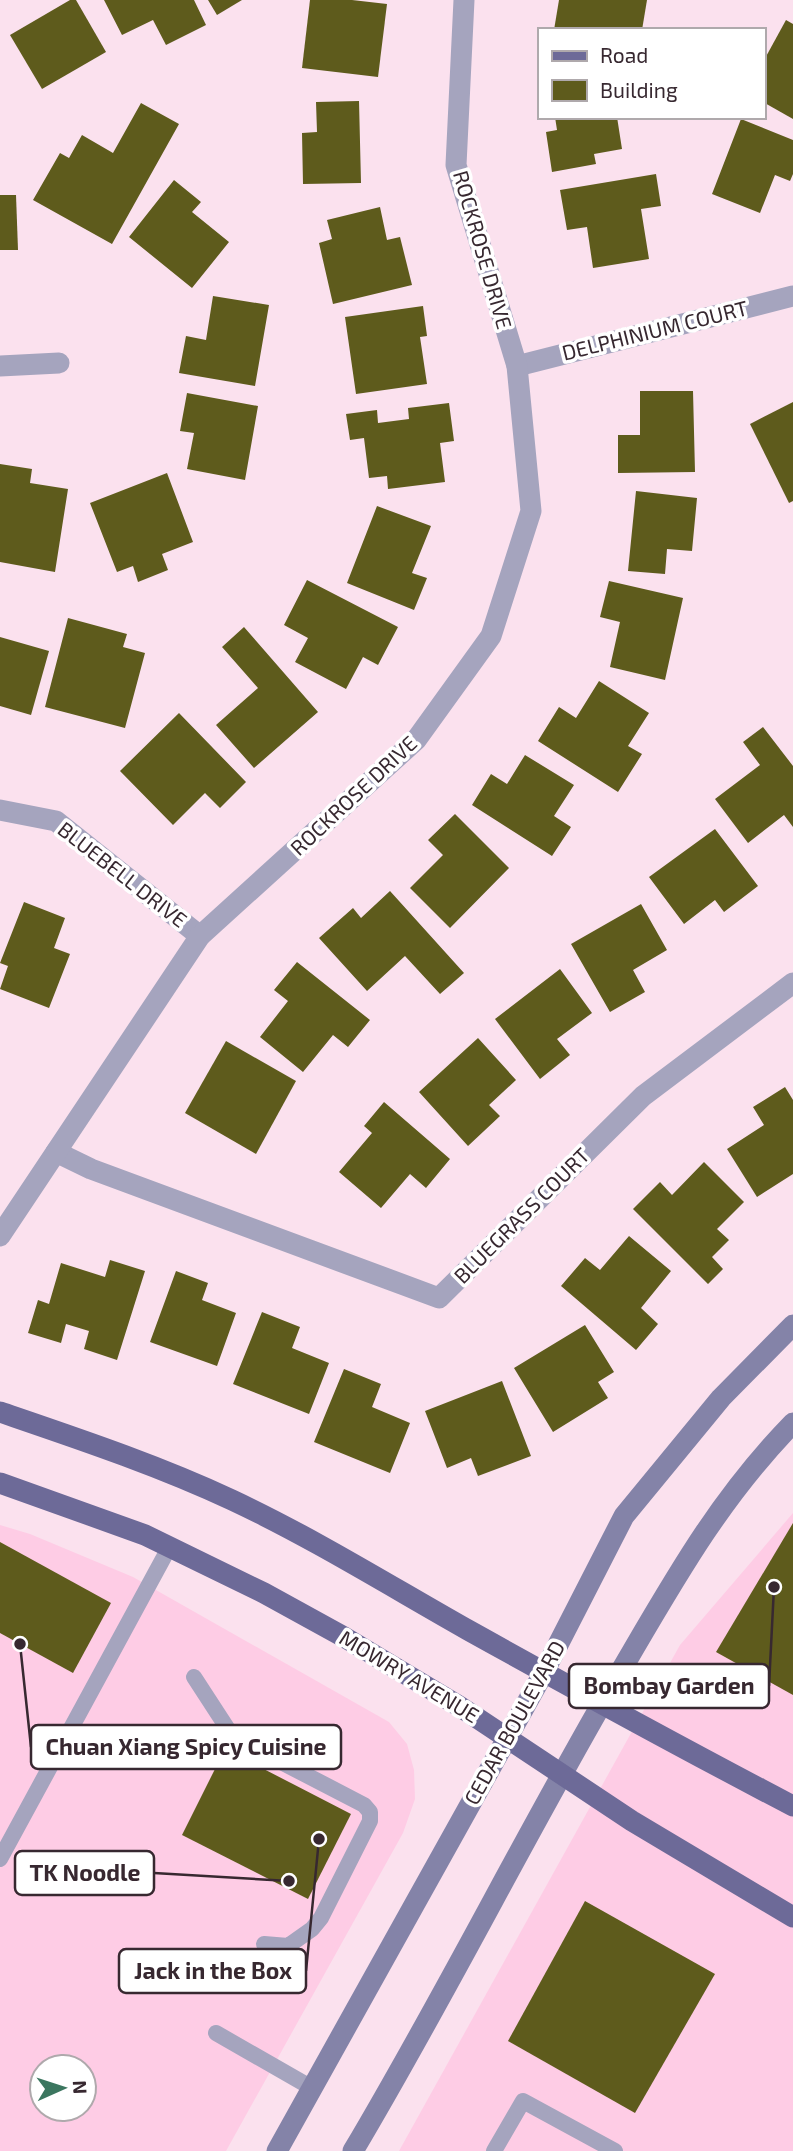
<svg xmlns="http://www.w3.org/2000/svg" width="793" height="2151" font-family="'Exo 2',sans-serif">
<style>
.built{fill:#fecce5;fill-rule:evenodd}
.building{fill:#5e5b1c}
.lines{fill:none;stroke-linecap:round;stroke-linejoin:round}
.lane{stroke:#a5a4be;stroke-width:16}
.street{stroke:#a5a4be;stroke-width:21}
.secondary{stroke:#8483a8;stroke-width:21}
.primary{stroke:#6d6a98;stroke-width:21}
.labels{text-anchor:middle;stroke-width:7;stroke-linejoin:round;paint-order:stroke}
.street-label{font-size:21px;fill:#372830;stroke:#fff}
.leader{fill:none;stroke:#372830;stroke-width:2.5}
.callout-dot{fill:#372830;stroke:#fff;stroke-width:2.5}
.callout{fill:#fff;stroke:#372830;stroke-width:2.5}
.callout-label{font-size:23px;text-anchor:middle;font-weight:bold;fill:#372830}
</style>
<rect width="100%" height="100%" fill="#fbe1ee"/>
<g class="built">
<path d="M 793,1513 L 793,2151 L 399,2151 L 680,1645 Z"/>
<path d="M 0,1525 L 30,1534 L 133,1577 L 389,1722 L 407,1744 L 414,1770 L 415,1799 L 403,1833 L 226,2151 L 0,2151 ZM 42,2067 L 84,2067 L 84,2109 L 42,2109 Z"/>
</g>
<g class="building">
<path d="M 70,0 L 76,0 L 106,52 L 42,89 L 10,35 Z"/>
<path d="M 104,0 L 194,0 L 206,25 L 166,45 L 153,20 L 122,35 Z"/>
<path d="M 208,0 L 242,0 L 217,15 Z"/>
<path d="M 310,0 L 352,0 L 387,4 L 378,77 L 302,68 Z"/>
<path d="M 559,0 L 647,0 L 642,30 L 554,30 Z"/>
<path d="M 786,20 L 793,24 L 793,119 L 763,102 L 763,62 Z"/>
<path d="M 359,101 L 361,183 L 303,184 L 302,133 L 317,132 L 316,102 Z"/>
<path d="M 141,103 L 179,124 L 112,244 L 33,200 L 60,153 L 69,158 L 82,135 L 113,153 Z"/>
<path d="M 555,117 L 617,117 L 622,149 L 594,154 L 596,164 L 552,172 L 546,132 L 557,130 Z"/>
<path d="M 741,119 L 793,140 L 793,174 L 790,181 L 775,175 L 760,213 L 712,194 Z"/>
<path d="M 656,174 L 661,206 L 641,209 L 649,259 L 593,268 L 587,227 L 567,230 L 560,190 Z"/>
<path d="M 174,180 L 201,202 L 192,212 L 229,242 L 192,288 L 129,237 Z"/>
<path d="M 0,195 L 16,195 L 18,250 L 0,250 Z"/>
<path d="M 380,207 L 387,240 L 400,237 L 412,285 L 333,304 L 319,243 L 332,239 L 327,220 Z"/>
<path d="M 213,296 L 269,305 L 255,386 L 179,373 L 186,336 L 206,340 Z"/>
<path d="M 423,306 L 427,336 L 420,337 L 427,384 L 356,394 L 345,317 Z"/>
<path d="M 640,391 L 693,391 L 695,472 L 618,473 L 618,435 L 640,435 Z"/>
<path d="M 187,393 L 258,406 L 245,480 L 187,469 L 194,433 L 180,431 Z"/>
<path d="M 793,402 L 793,501 L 789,503 L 750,424 Z"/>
<path d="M 449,403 L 454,441 L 440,443 L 445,482 L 388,489 L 387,476 L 369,478 L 364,438 L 350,440 L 346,414 L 377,410 L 378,423 L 409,419 L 408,408 Z"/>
<path d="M 0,464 L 32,469 L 30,483 L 68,489 L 55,572 L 0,562 Z"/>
<path d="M 167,473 L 193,542 L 162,554 L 168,570 L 138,582 L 133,566 L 117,572 L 90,503 Z"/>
<path d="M 636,491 L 697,498 L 692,551 L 667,549 L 665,574 L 628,571 Z"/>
<path d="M 377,506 L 431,526 L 412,573 L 427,578 L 414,610 L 347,583 Z"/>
<path d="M 307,580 L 398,627 L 378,665 L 363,657 L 346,689 L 295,662 L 308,638 L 284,625 Z"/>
<path d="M 609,581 L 683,598 L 665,680 L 610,667 L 620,622 L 600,617 Z"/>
<path d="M 68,618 L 127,634 L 123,647 L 145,653 L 125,728 L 45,707 Z"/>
<path d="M 244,627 L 318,712 L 254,768 L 216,725 L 258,688 L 222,647 Z"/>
<path d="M 0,637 L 49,651 L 31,715 L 0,706 Z"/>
<path d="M 599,681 L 649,713 L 628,746 L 642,754 L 618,792 L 538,741 L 559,707 L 576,718 Z"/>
<path d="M 179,713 L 246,782 L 220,808 L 205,793 L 173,825 L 120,771 Z"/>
<path d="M 763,727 L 793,766 L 793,827 L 784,815 L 748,843 L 715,799 L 760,765 L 743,742 Z"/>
<path d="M 525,755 L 574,785 L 554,816 L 571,827 L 552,856 L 472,805 L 491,774 L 507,784 Z"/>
<path d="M 455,814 L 509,868 L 450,928 L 410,888 L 443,855 L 428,840 Z"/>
<path d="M 715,829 L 758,886 L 724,912 L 715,900 L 684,924 L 649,877 Z"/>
<path d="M 390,891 L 464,973 L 440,994 L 405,956 L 367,991 L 319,938 L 353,908 L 361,918 Z"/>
<path d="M 24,902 L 65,918 L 54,948 L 70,954 L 49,1008 L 0,989 L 8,966 L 0,963 Z"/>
<path d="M 641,904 L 667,950 L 633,970 L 645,992 L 610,1012 L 571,944 Z"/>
<path d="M 297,962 L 370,1020 L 348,1047 L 333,1035 L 303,1072 L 260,1037 L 288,1001 L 274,990 Z"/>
<path d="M 560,969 L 592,1013 L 557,1039 L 570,1055 L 540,1079 L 495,1019 Z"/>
<path d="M 478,1038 L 516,1080 L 489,1105 L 500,1116 L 468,1146 L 419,1092 Z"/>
<path d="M 226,1041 L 296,1081 L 256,1154 L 185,1113 Z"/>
<path d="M 785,1087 L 793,1100 L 793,1174 L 757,1197 L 727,1149 L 764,1125 L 753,1107 Z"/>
<path d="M 384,1102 L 450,1159 L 426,1188 L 410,1174 L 381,1208 L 339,1172 L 372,1133 L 364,1126 Z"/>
<path d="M 704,1162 L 744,1202 L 717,1229 L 729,1240 L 712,1257 L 723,1269 L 708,1284 L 633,1209 L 660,1182 L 672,1195 Z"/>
<path d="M 629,1236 L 671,1271 L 641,1308 L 658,1324 L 636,1350 L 561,1286 L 585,1258 L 600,1270 Z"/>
<path d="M 110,1260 L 145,1271 L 117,1360 L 84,1349 L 89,1331 L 66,1324 L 61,1343 L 28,1333 L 38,1300 L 49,1304 L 61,1263 L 105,1277 Z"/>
<path d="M 176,1271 L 208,1283 L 202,1300 L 236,1313 L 217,1366 L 150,1342 Z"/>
<path d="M 262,1312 L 300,1327 L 292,1348 L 329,1363 L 309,1414 L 233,1384 Z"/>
<path d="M 585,1325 L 614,1372 L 598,1382 L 608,1398 L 553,1432 L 514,1368 Z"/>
<path d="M 344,1369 L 381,1384 L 372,1407 L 410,1423 L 390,1473 L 314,1442 Z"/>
<path d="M 502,1381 L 531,1456 L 478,1476 L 471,1458 L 447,1468 L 425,1411 Z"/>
<path d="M 793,1523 L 793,1695 L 716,1652 Z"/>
<path d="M 0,1542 L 111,1603 L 73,1673 L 0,1633 Z"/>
<path d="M 225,1749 L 351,1814 L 308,1899 L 182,1835 Z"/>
<path d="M 585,1901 L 715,1974 L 635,2113 L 508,2041 Z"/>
</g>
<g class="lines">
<g class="lane">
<path d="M 194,1677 L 233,1737 L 364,1805 L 370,1812 L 370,1821 L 321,1918 L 312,1929 L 288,1946 L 264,1944"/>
<path d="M 0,1859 L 170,1546"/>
<path d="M 216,2033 L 312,2088"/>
<path d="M 494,2151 L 523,2101 L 615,2151"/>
</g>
<g class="street">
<path d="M 0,366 L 59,363"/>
<path d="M 517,366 L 793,296"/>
<path d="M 0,810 L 56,821 L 200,936"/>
<path d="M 56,1152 L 91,1169 L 439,1298 L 643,1096 L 793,983"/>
<path d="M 0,1236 L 200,936 L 416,740 L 491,636 L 531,511 L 517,366 L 456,165 L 464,0"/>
</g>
<g class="secondary">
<path d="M 277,2151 L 544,1672 L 624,1516 L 721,1398 L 793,1325"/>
<path d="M 353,2151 C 446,1995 527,1831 619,1674 C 673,1582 718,1500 793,1423"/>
</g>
<g class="primary">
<path d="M 0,1412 C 79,1439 157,1465 232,1500 C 313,1538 390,1586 468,1630 C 576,1690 684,1749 793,1806"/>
<path d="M 0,1483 L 145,1535 L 264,1593 L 344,1637 L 459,1706 L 632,1821 L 793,1917"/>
</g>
</g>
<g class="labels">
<g class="street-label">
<text transform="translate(482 250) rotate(74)" y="7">ROCKROSE DRIVE</text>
<text transform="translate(655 331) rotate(-14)" y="7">DELPHINIUM COURT</text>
<text transform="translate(354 796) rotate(-43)" y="7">ROCKROSE DRIVE</text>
<text transform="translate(122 875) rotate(38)" y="7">BLUEBELL DRIVE</text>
<text transform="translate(522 1216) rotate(-45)" y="7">BLUEGRASS COURT</text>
<text transform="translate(409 1677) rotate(31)" y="7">MOWRY AVENUE</text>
<text transform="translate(515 1723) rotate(-61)" y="7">CEDAR BOULEVARD</text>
</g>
</g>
<path class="leader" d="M774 1587L769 1686M20 1644L31 1747M289 1881L154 1873M319 1839L306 1971"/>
<g class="callout-dot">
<circle cx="774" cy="1587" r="7"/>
<circle cx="20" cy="1644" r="7"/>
<circle cx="289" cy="1881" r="7"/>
<circle cx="319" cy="1839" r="7"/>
</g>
<g class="callout">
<rect x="569" y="1664" width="200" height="44" rx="7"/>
<rect x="31" y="1725" width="310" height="44" rx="7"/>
<rect x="15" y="1851" width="139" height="44" rx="7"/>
<rect x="119" y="1949" width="187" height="44" rx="7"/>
</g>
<g class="callout-label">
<text x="669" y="1694">Bombay Garden</text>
<text x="186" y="1755">Chuan Xiang Spicy Cuisine</text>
<text x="85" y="1881">TK Noodle</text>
<text x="213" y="1979">Jack in the Box</text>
</g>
<rect x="538" y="28" width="228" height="91" fill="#ffffff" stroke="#afa9ac" stroke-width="2"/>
<rect x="552" y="51" width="35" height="10" fill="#6d6a98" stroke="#afa9ac" stroke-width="2"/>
<text x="600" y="63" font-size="21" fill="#372830">Road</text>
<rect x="552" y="80" width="35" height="21" fill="#5e5b1c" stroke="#afa9ac" stroke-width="2"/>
<text x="600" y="98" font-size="21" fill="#372830">Building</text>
<g transform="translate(63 2088) rotate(87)"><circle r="33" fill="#ffffff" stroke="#afa9ac" stroke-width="2"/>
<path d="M0-5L12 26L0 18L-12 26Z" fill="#3b765f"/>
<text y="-10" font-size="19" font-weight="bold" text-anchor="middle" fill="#372830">N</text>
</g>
</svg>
